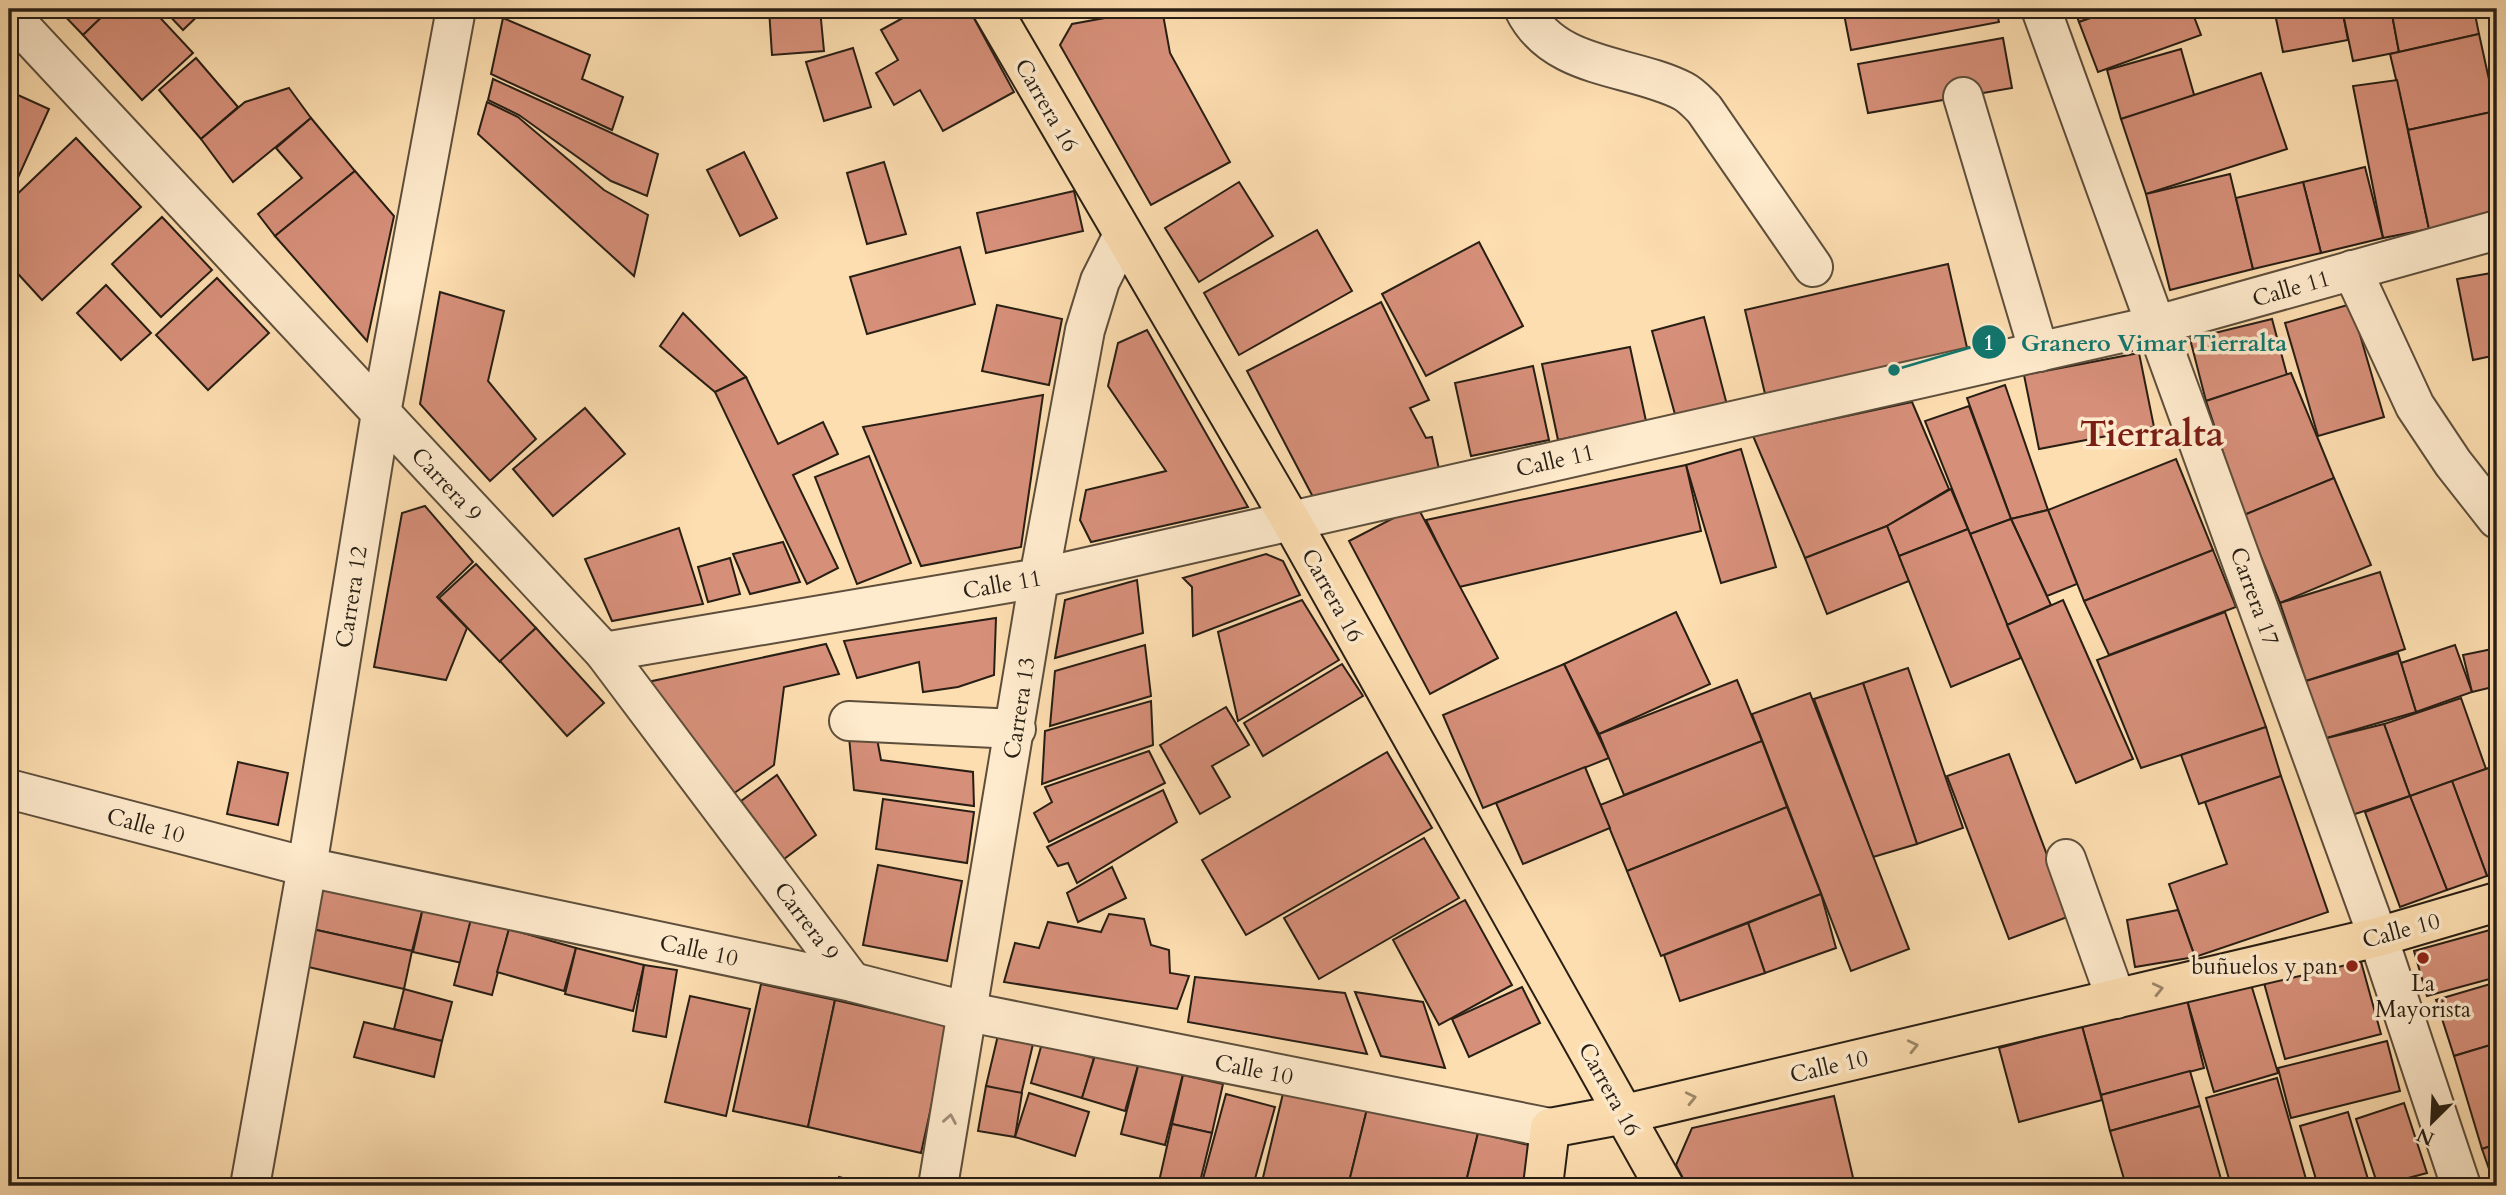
<svg xmlns="http://www.w3.org/2000/svg" width="2506" height="1195" font-family="Cardo,serif">
<style>
.building{fill:#d68f79;stroke:#281e14;stroke-width:2}
.lines{fill:none;stroke-linecap:round;stroke-linejoin:round}
.minor-casing{stroke:#5d4e3b;stroke-width:42}
.major-casing{stroke:#281e14;stroke-width:42}
.minor{stroke:#feeacc;stroke-width:38}
.major{stroke:#fddeb0;stroke-width:38}
.oneway{stroke:#9d886a}
.oneway2{stroke:#9e8e79}
.poi-dot{fill:#8f2418;stroke:#feeacc;stroke-width:2.5}
.labels{text-anchor:middle;stroke-width:7;stroke-linejoin:round;paint-order:stroke}
.street-label{font-size:23px;fill:#281e14;stroke:#feeacc}
.poi-label{font-size:23px;fill:#281e14;stroke:#feeacc;text-anchor:end}
.town-label{font-size:37px;font-weight:bold;fill:#7a1f14;stroke:#feeacc}
.leader{fill:none;stroke:#0f766e;stroke-width:2.5}
.callout-dot{fill:#0f766e;stroke:#feeacc;stroke-width:2.5}
.mark-label{font-size:21px;text-anchor:middle;font-weight:bold;fill:#fff}
.callout-label{font-size:24px;text-anchor:middle;font-weight:bold;fill:#0f766e;stroke:#feeacc;stroke-width:7;stroke-linejoin:round;paint-order:stroke}
</style>
<rect width="100%" height="100%" fill="#fddeb0"/>
<filter id="stains"><feTurbulence type="fractalNoise" baseFrequency=".00286" numOctaves="4"/><feColorMatrix values="0 0 0 0 .2 0 0 0 0 .09 0 0 0 0 .02 0 0 0 .5 -.17"/></filter>
<radialGradient id="worn" r=".72"><stop offset=".6" stop-color="#630" stop-opacity="0"/><stop offset="1" stop-color="#630" stop-opacity=".3"/></radialGradient>
<g class="building">
<path d="M 58,9 L 110,9 L 83,35 Z"/>
<path d="M 110,9 L 152,9 L 193,53 L 142,100 L 83,35 Z"/>
<path d="M 163,9 L 205,9 L 183,30 Z"/>
<path d="M 769,9 L 820,9 L 824,51 L 772,55 Z"/>
<path d="M 919,9 L 969,9 L 1014,92 L 943,131 L 920,90 L 894,105 L 876,73 L 898,60 L 881,30 Z"/>
<path d="M 1154,9 L 1162,9 L 1170,53 L 1230,162 L 1151,205 L 1060,45 L 1072,24 Z"/>
<path d="M 1843,9 L 1996,9 L 1999,22 L 1851,50 Z"/>
<path d="M 2074,9 L 2116,9 L 2079,22 Z"/>
<path d="M 2116,9 L 2191,9 L 2201,35 L 2098,72 L 2079,22 Z"/>
<path d="M 2274,9 L 2342,9 L 2348,40 L 2283,52 Z"/>
<path d="M 2342,9 L 2391,9 L 2399,52 L 2353,61 Z"/>
<path d="M 2391,9 L 2474,9 L 2479,34 L 2399,52 Z"/>
<path d="M 503,18 L 590,55 L 582,79 L 623,97 L 612,130 L 491,74 Z"/>
<path d="M 2479,34 L 2496,111 L 2408,130 L 2390,54 Z"/>
<path d="M 2003,38 L 2012,88 L 1868,113 L 1858,64 Z"/>
<path d="M 853,48 L 871,107 L 824,121 L 806,62 Z"/>
<path d="M 2181,49 L 2195,98 L 2121,119 L 2107,70 Z"/>
<path d="M 196,58 L 238,107 L 201,139 L 159,90 Z"/>
<path d="M 2261,73 L 2287,149 L 2146,194 L 2121,119 Z"/>
<path d="M 493,79 L 658,154 L 647,196 L 611,181 L 519,115 L 488,100 Z"/>
<path d="M 2397,80 L 2429,229 L 2383,238 L 2353,86 Z"/>
<path d="M 289,88 L 311,118 L 233,182 L 201,139 L 245,102 Z"/>
<path d="M 9,91 L 49,109 L 16,182 L 9,179 Z"/>
<path d="M 487,102 L 518,117 L 604,190 L 648,215 L 634,276 L 478,134 Z"/>
<path d="M 2496,111 L 2497,215 L 2429,229 L 2408,130 Z"/>
<path d="M 311,118 L 355,171 L 275,236 L 258,214 L 302,178 L 276,148 Z"/>
<path d="M 76,138 L 141,207 L 42,300 L 9,264 L 9,202 Z"/>
<path d="M 744,152 L 777,218 L 740,236 L 707,170 Z"/>
<path d="M 884,162 L 906,234 L 867,244 L 847,173 Z"/>
<path d="M 2365,167 L 2383,238 L 2321,253 L 2303,182 Z"/>
<path d="M 355,171 L 394,216 L 367,341 L 275,236 Z"/>
<path d="M 2230,174 L 2253,269 L 2170,290 L 2146,194 Z"/>
<path d="M 1239,182 L 1273,236 L 1199,282 L 1165,228 Z"/>
<path d="M 2303,182 L 2321,253 L 2253,269 L 2236,198 Z"/>
<path d="M 1074,191 L 1083,231 L 986,253 L 977,213 Z"/>
<path d="M 162,217 L 212,270 L 161,317 L 112,264 Z"/>
<path d="M 1317,230 L 1352,291 L 1239,355 L 1204,293 Z"/>
<path d="M 1479,242 L 1523,326 L 1426,376 L 1382,294 Z"/>
<path d="M 960,247 L 975,304 L 867,334 L 850,277 Z"/>
<path d="M 1948,264 L 1968,352 L 1766,398 L 1745,310 Z"/>
<path d="M 2497,272 L 2497,355 L 2473,360 L 2457,279 Z"/>
<path d="M 217,278 L 269,333 L 208,390 L 156,335 Z"/>
<path d="M 106,285 L 151,333 L 121,360 L 77,313 Z"/>
<path d="M 440,292 L 504,311 L 488,381 L 536,439 L 490,481 L 420,404 Z"/>
<path d="M 1381,302 L 1429,400 L 1410,408 L 1426,438 L 1432,437 L 1439,469 L 1313,497 L 1247,371 Z"/>
<path d="M 2351,304 L 2384,417 L 2318,436 L 2285,323 Z"/>
<path d="M 997,305 L 1062,319 L 1049,385 L 982,371 Z"/>
<path d="M 683,313 L 746,377 L 715,392 L 660,346 Z"/>
<path d="M 1704,317 L 1727,405 L 1676,418 L 1652,331 Z"/>
<path d="M 2272,319 L 2287,375 L 2206,401 L 2190,339 Z"/>
<path d="M 1147,330 L 1248,507 L 1091,542 L 1080,520 L 1086,490 L 1166,471 L 1108,386 L 1118,343 Z"/>
<path d="M 1630,347 L 1646,421 L 1558,440 L 1542,364 Z"/>
<path d="M 2139,353 L 2154,427 L 2039,449 L 2024,375 Z"/>
<path d="M 1533,366 L 1549,440 L 1471,456 L 1455,383 Z"/>
<path d="M 2291,373 L 2334,478 L 2244,515 L 2206,401 Z"/>
<path d="M 746,377 L 778,444 L 823,422 L 838,454 L 793,475 L 838,568 L 807,584 L 715,392 Z"/>
<path d="M 2005,385 L 2048,510 L 2011,519 L 1967,398 Z"/>
<path d="M 1043,395 L 1021,547 L 921,566 L 863,427 Z"/>
<path d="M 1912,402 L 1949,489 L 1887,526 L 1805,558 L 1753,436 Z"/>
<path d="M 1969,406 L 2011,519 L 1970,534 L 1925,421 Z"/>
<path d="M 585,408 L 625,454 L 553,516 L 513,469 Z"/>
<path d="M 1741,449 L 1776,567 L 1721,583 L 1686,465 Z"/>
<path d="M 869,456 L 911,563 L 857,584 L 815,477 Z"/>
<path d="M 2176,459 L 2213,550 L 2084,601 L 2048,510 Z"/>
<path d="M 1686,465 L 1701,531 L 1459,587 L 1426,520 Z"/>
<path d="M 2334,478 L 2371,565 L 2280,603 L 2244,515 Z"/>
<path d="M 1951,489 L 1968,529 L 1899,556 L 1887,526 Z"/>
<path d="M 425,506 L 473,562 L 437,597 L 467,628 L 446,680 L 374,667 L 402,513 Z"/>
<path d="M 1417,506 L 1498,658 L 1430,694 L 1349,541 Z"/>
<path d="M 2048,510 L 2077,584 L 2047,596 L 2011,519 Z"/>
<path d="M 2011,519 L 2051,605 L 2007,625 L 1970,534 Z"/>
<path d="M 1887,526 L 1909,581 L 1827,614 L 1805,558 Z"/>
<path d="M 679,528 L 703,604 L 612,621 L 585,559 Z"/>
<path d="M 1968,529 L 2021,658 L 1951,687 L 1899,556 Z"/>
<path d="M 783,542 L 800,582 L 750,594 L 733,554 Z"/>
<path d="M 2213,550 L 2236,607 L 2109,655 L 2084,601 Z"/>
<path d="M 1266,554 L 1283,561 L 1300,595 L 1193,636 L 1192,587 L 1183,578 Z"/>
<path d="M 730,558 L 740,594 L 708,602 L 698,567 Z"/>
<path d="M 476,564 L 536,628 L 500,662 L 439,598 Z"/>
<path d="M 2380,572 L 2405,649 L 2306,681 L 2280,603 Z"/>
<path d="M 1137,580 L 1143,633 L 1055,658 L 1065,600 Z"/>
<path d="M 1302,600 L 1339,660 L 1238,721 L 1218,632 Z"/>
<path d="M 2063,600 L 2133,759 L 2076,783 L 2007,625 Z"/>
<path d="M 1676,612 L 1710,684 L 1599,734 L 1564,664 Z"/>
<path d="M 2225,612 L 2266,727 L 2141,768 L 2097,660 Z"/>
<path d="M 996,618 L 994,675 L 958,687 L 923,692 L 919,662 L 857,678 L 844,641 Z"/>
<path d="M 536,628 L 604,703 L 567,736 L 500,661 Z"/>
<path d="M 826,644 L 839,674 L 784,687 L 774,765 L 733,794 L 643,683 Z"/>
<path d="M 1145,645 L 1151,696 L 1050,726 L 1055,671 Z"/>
<path d="M 2455,645 L 2472,692 L 2416,712 L 2401,663 Z"/>
<path d="M 2497,648 L 2497,686 L 2472,692 L 2463,655 Z"/>
<path d="M 2398,653 L 2416,712 L 2323,739 L 2306,681 Z"/>
<path d="M 1342,664 L 1363,696 L 1263,756 L 1244,723 Z"/>
<path d="M 1564,664 L 1609,758 L 1483,808 L 1443,715 Z"/>
<path d="M 1908,668 L 1963,828 L 1917,844 L 1863,683 Z"/>
<path d="M 1737,680 L 1762,741 L 1624,795 L 1599,734 Z"/>
<path d="M 1863,683 L 1917,844 L 1873,857 L 1814,699 Z"/>
<path d="M 1810,693 L 1909,949 L 1851,971 L 1752,714 Z"/>
<path d="M 2461,698 L 2486,769 L 2410,796 L 2384,724 Z"/>
<path d="M 1151,701 L 1153,745 L 1042,784 L 1045,731 Z"/>
<path d="M 1226,707 L 1249,745 L 1212,766 L 1230,797 L 1200,814 L 1160,745 Z"/>
<path d="M 2384,724 L 2410,796 L 2349,816 L 2323,739 Z"/>
<path d="M 848,726 L 875,728 L 881,760 L 973,772 L 974,806 L 854,790 Z"/>
<path d="M 2266,727 L 2281,776 L 2199,804 L 2181,755 Z"/>
<path d="M 1762,741 L 1787,807 L 1627,871 L 1600,805 Z"/>
<path d="M 1149,751 L 1165,783 L 1049,842 L 1034,813 L 1052,802 L 1045,787 Z"/>
<path d="M 1387,752 L 1432,828 L 1246,935 L 1202,860 Z"/>
<path d="M 2009,754 L 2070,916 L 2009,939 L 1947,776 Z"/>
<path d="M 238,762 L 288,773 L 278,825 L 227,814 Z"/>
<path d="M 2497,765 L 2497,873 L 2487,876 L 2452,781 Z"/>
<path d="M 1585,767 L 1610,828 L 1523,864 L 1496,803 Z"/>
<path d="M 777,775 L 816,835 L 784,859 L 741,801 Z"/>
<path d="M 2281,776 L 2328,912 L 2195,957 L 2169,884 L 2227,864 L 2205,802 Z"/>
<path d="M 2452,781 L 2487,876 L 2447,890 L 2410,796 Z"/>
<path d="M 1163,790 L 1177,822 L 1077,883 L 1068,863 L 1058,866 L 1047,847 Z"/>
<path d="M 2410,796 L 2447,890 L 2400,907 L 2365,812 Z"/>
<path d="M 883,799 L 974,812 L 967,863 L 876,849 Z"/>
<path d="M 1787,807 L 1821,894 L 1661,956 L 1627,871 Z"/>
<path d="M 1424,838 L 1459,898 L 1319,979 L 1284,918 Z"/>
<path d="M 878,865 L 962,881 L 947,961 L 863,945 Z"/>
<path d="M 1112,867 L 1126,898 L 1078,922 L 1067,893 Z"/>
<path d="M 323,886 L 423,908 L 412,951 L 312,929 Z"/>
<path d="M 1821,894 L 1836,948 L 1765,973 L 1748,923 Z"/>
<path d="M 1465,900 L 1512,985 L 1439,1025 L 1393,940 Z"/>
<path d="M 423,908 L 471,919 L 462,963 L 413,952 Z"/>
<path d="M 2178,910 L 2195,957 L 2135,967 L 2127,920 Z"/>
<path d="M 1109,914 L 1144,919 L 1151,945 L 1169,950 L 1170,973 L 1189,976 L 1177,1009 L 1004,982 L 1015,943 L 1039,948 L 1048,922 L 1101,932 Z"/>
<path d="M 471,919 L 509,929 L 492,995 L 454,985 Z"/>
<path d="M 1748,923 L 1765,973 L 1680,1001 L 1664,955 Z"/>
<path d="M 2497,928 L 2497,977 L 2427,996 L 2414,951 Z"/>
<path d="M 312,929 L 412,951 L 404,989 L 304,966 Z"/>
<path d="M 509,929 L 576,948 L 564,991 L 497,972 Z"/>
<path d="M 576,948 L 644,965 L 633,1011 L 565,994 Z"/>
<path d="M 2360,958 L 2381,1034 L 2285,1059 L 2264,983 Z"/>
<path d="M 644,965 L 677,970 L 666,1037 L 633,1031 Z"/>
<path d="M 1195,977 L 1345,993 L 1367,1054 L 1188,1022 Z"/>
<path d="M 2250,981 L 2278,1073 L 2214,1092 L 2187,1000 Z"/>
<path d="M 2497,982 L 2497,1043 L 2454,1056 L 2436,1000 Z"/>
<path d="M 761,984 L 835,1000 L 808,1127 L 733,1111 Z"/>
<path d="M 1522,987 L 1540,1023 L 1469,1057 L 1452,1019 Z"/>
<path d="M 404,989 L 452,1002 L 442,1041 L 394,1029 Z"/>
<path d="M 1355,992 L 1423,1002 L 1445,1068 L 1381,1056 Z"/>
<path d="M 690,996 L 750,1009 L 726,1116 L 665,1102 Z"/>
<path d="M 835,1000 L 949,1026 L 921,1153 L 808,1127 Z"/>
<path d="M 2187,1000 L 2204,1068 L 2101,1095 L 2082,1026 Z"/>
<path d="M 364,1022 L 442,1041 L 434,1077 L 354,1057 Z"/>
<path d="M 2082,1026 L 2102,1100 L 2019,1122 L 1999,1048 Z"/>
<path d="M 998,1035 L 1033,1044 L 1021,1095 L 986,1086 Z"/>
<path d="M 2387,1041 L 2400,1091 L 2291,1118 L 2278,1068 Z"/>
<path d="M 1042,1043 L 1094,1058 L 1082,1098 L 1031,1083 Z"/>
<path d="M 2497,1043 L 2497,1144 L 2482,1149 L 2454,1056 Z"/>
<path d="M 1097,1049 L 1139,1062 L 1125,1111 L 1082,1098 Z"/>
<path d="M 1139,1062 L 1183,1074 L 1165,1145 L 1121,1134 Z"/>
<path d="M 2190,1071 L 2200,1106 L 2110,1131 L 2101,1095 Z"/>
<path d="M 1183,1075 L 1223,1084 L 1212,1133 L 1172,1124 Z"/>
<path d="M 2277,1078 L 2308,1186 L 2231,1186 L 2206,1098 Z"/>
<path d="M 1285,1085 L 1368,1105 L 1348,1186 L 1261,1186 Z"/>
<path d="M 986,1086 L 1022,1093 L 1015,1137 L 978,1131 Z"/>
<path d="M 1029,1093 L 1089,1112 L 1075,1156 L 1015,1137 Z"/>
<path d="M 1226,1094 L 1275,1107 L 1253,1186 L 1201,1186 Z"/>
<path d="M 1834,1096 L 1855,1186 L 1687,1186 L 1676,1165 L 1692,1128 Z"/>
<path d="M 2404,1103 L 2427,1173 L 2378,1186 L 2356,1119 Z"/>
<path d="M 1368,1105 L 1478,1133 L 1465,1186 L 1348,1186 Z"/>
<path d="M 2200,1106 L 2223,1186 L 2126,1186 L 2110,1131 Z"/>
<path d="M 2348,1112 L 2370,1186 L 2318,1186 L 2300,1126 Z"/>
<path d="M 1172,1124 L 1212,1133 L 1199,1186 L 1158,1186 Z"/>
<path d="M 1478,1133 L 1537,1147 L 1528,1186 L 1465,1186 Z"/>
<path d="M 2497,1144 L 2497,1186 L 2495,1186 L 2482,1149 Z"/>
<path d="M 839,1177 L 872,1186 L 836,1186 Z"/>
</g>
<g class="lines">
<g class="minor-casing">
<g id="minor">
<path d="M 1524,9 C 1554,70 1630,64 1683,91 C 1691,95 1698,103 1704,109 L 1813,267"/>
<path d="M 2041,9 L 2378,937 L 2461,1186"/>
<path d="M 9,14 L 604,652 L 852,982"/>
<path d="M 1963,97 L 2039,352"/>
<path d="M 2352,270 L 2415,406 L 2453,463 L 2497,519"/>
<path d="M 604,652 L 1039,578 L 2157,325 L 2497,230"/>
<path d="M 849,721 L 1016,729"/>
<path d="M 9,789 L 307,867 L 852,982 L 969,1012 L 1550,1128"/>
<path d="M 2066,859 L 2116,999"/>
<path d="M 250,1186 L 307,867 L 381,413 L 456,9"/>
<path d="M 938,1186 L 1039,578 L 1085,330 L 1100,281 L 1123,235"/>
</g>
</g>
<g class="major-casing">
<g id="major">
<path d="M 992,9 L 1290,519 L 1664,1186"/>
<path d="M 1543,1186 L 1550,1128 L 1625,1114 L 2378,937 L 2497,902"/>
</g>
</g>
<use href="#minor" class="minor"/>
<use href="#major" class="major"/>
</g>
<defs><path id="oneway-chevron" d="M-2-3.5L2.5 0L-2 3.5" fill="none" stroke-width="1.6" stroke-linecap="round" stroke-linejoin="round" transform="scale(1.75)"/></defs>
<g class="oneway">
<use href="#oneway-chevron" transform="translate(2158 989) rotate(-13)"/>
<use href="#oneway-chevron" transform="translate(1913 1046) rotate(-13)"/>
<use href="#oneway-chevron" transform="translate(1691 1098) rotate(-13)"/>
</g>
<use class="oneway2" href="#oneway-chevron" transform="translate(950 1119) rotate(-80)"/>
<g class="poi-dot">
<circle cx="2423" cy="958" r="7"/>
<circle cx="2352" cy="966" r="7"/>
</g>
<g class="labels">
<g class="street-label">
<text transform="translate(1047 105) rotate(60)" y="8">Carrera 16</text>
<text transform="translate(2291 288) rotate(-16)" y="8">Calle 11</text>
<text transform="translate(1555 460) rotate(-13)" y="8">Calle 11</text>
<text transform="translate(447 484) rotate(47)" y="8">Carrera 9</text>
<text transform="translate(1002 584) rotate(-10)" y="8">Calle 11</text>
<text transform="translate(1333 595) rotate(61)" y="8">Carrera 16</text>
<text transform="translate(2255 596) rotate(70)" y="8">Carrera 17</text>
<text transform="translate(351 597) rotate(-81)" y="8">Carrera 12</text>
<text transform="translate(1019 708) rotate(-81)" y="8">Carrera 13</text>
<text transform="translate(146 825) rotate(15)" y="8">Calle 10</text>
<text transform="translate(807 921) rotate(53)" y="8">Carrera 9</text>
<text transform="translate(2401 930) rotate(-15)" y="8">Calle 10</text>
<text transform="translate(699 950) rotate(12)" y="8">Calle 10</text>
<text transform="translate(1829 1066) rotate(-13)" y="8">Calle 10</text>
<text transform="translate(1254 1069) rotate(11)" y="8">Calle 10</text>
<text transform="translate(1610 1089) rotate(61)" y="8">Carrera 16</text>
</g>
<g class="poi-label">
<text x="2338" y="974">buñuelos y pan</text>
<text x="2423" y="991" text-anchor="middle">La<tspan x="2423" dy="26">Mayorista</tspan></text>
</g>
<g class="town-label">
<text x="2152" y="446">Tierralta</text>
</g>
</g>
<path class="leader" d="M1894 370L1989 342"/>
<g class="callout-dot">
<circle cx="1894" cy="370" r="7"/>
<circle cx="1989" cy="342" r="18"/>
</g>
<g class="mark-label">
<text x="1989" y="350">1</text>
</g>
<g class="callout-label">
<text x="2154" y="351">Granero Vimar Tierralta</text>
</g>
<rect width="2506" height="1195" fill="none" stroke="#fddeb0" stroke-width="35"/>
<rect x="10" y="10" width="2485" height="1174" fill="none" stroke="#281e14" stroke-width="3.5"/>
<rect x="18" y="18" width="2471" height="1160" fill="none" stroke="#281e14" stroke-width="2"/>
<g transform="translate(2432 1122) rotate(204)" stroke="#feeacc" stroke-width="5" paint-order="stroke">
<path d="M0-5L12 26L0 18L-12 26Z" fill="#281e14"/>
<text y="-10" font-size="19" font-weight="bold" text-anchor="middle" fill="#281e14">N</text>
</g>
<rect width="100%" height="100%" filter="url(#stains)"/>
<rect width="100%" height="100%" fill="url(#worn)"/>
</svg>
